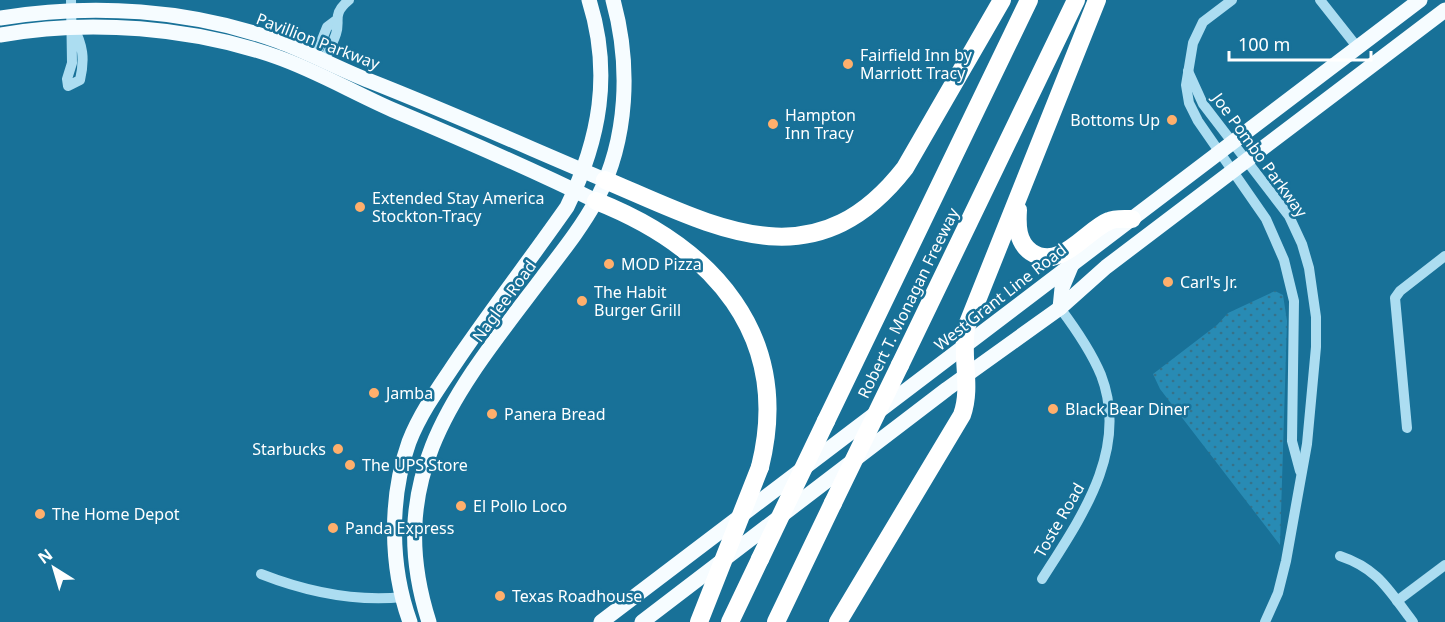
<svg xmlns="http://www.w3.org/2000/svg" width="1445" height="622" font-family="'Noto Sans',sans-serif">
<style>
.grass{fill:url(#grass-dots)}
.lines{fill:none;stroke-linecap:round;stroke-linejoin:round}
.minor{stroke:#acddf1;stroke-width:10}
.major{stroke:#f6fcff;stroke-width:15}
.highway{stroke:#fff;stroke-width:18}
.highway-bridge{stroke:#fff;stroke-width:18}
.poi-dot{fill:#ffaf6c;stroke:#187198;stroke-width:2}
.labels{text-anchor:middle;stroke-width:5;stroke-linejoin:round;paint-order:stroke}
.street-label{font-size:16px;fill:#fff;stroke:#187198}
.poi-label{font-size:16px;fill:#fff;stroke:#187198;text-anchor:start}
</style>
<defs>
<pattern id="grass-dots" width="8" height="8" patternUnits="userSpaceOnUse" patternTransform="scale(1.5)"><rect width="8" height="8" fill="#288bb4"/><path d="M2 2h.1M6 6h.1" fill="none" stroke="#36728a" stroke-width="1.8" stroke-linecap="round"/></pattern>
</defs>
<rect width="100%" height="100%" fill="#187198"/>
<path class="grass" d="M 1275,291 L 1283,295 L 1287,321 L 1280,545 L 1160,389 L 1153,374 L 1217,325 L 1228,313 Z"/>
<g class="lines">
<g class="minor">
<path d="M 71,0 L 72,63 L 67,79 L 68,86 L 80,80 C 85,59 83,45 73,26"/>
<path d="M 1232,0 L 1203,22 L 1193,43 L 1186,85 L 1189,103 L 1198,121 L 1266,219 L 1284,260 L 1294,301 L 1292,441 L 1300,471"/>
<path d="M 1320,0 L 1358,48"/>
<path d="M 315,57 L 327,27 L 335,21"/>
<path d="M 324,61 C 328,52 333,43 336,34 C 341,20 331,15 349,0"/>
<path d="M 1188,71 L 1203,104 L 1289,216 L 1302,244 L 1309,268 L 1316,317 L 1316,347 L 1307,444 L 1286,561 L 1278,593 L 1265,622"/>
<path d="M 1407,428 L 1395,298 L 1400,291 L 1445,256"/>
<path d="M 1340,556 C 1379,569 1389,591 1413,622"/>
<path d="M 261,574 C 307,592 353,602 403,597"/>
<path d="M 1042,579 C 1080,519 1130,450 1101,375 C 1091,351 1075,328 1060,308"/>
<path d="M 1397,601 L 1445,565"/>
</g>
<g class="major">
<path d="M 0,18 C 92,3 190,9 278,41 C 310,53 339,69 370,81 C 449,112 527,147 605,180"/>
<path d="M 0,35 C 89,19 192,27 277,57 C 317,71 354,93 393,110 C 462,139 529,168 596,201"/>
<path d="M 1060,308 L 1062,288 L 1072,264"/>
<path d="M 410,622 C 390,567 389,498 409,442 C 421,411 442,383 460,356 C 495,305 532,257 567,207 C 600,139 612,73 589,0"/>
<path d="M 429,622 C 382,475 458,389 542,278 C 561,253 582,227 597,199 C 628,139 631,65 613,0"/>
<path d="M 601,622 L 1420,0"/>
<path d="M 642,622 L 947,389 L 1060,308 L 1106,267 L 1445,10"/>
</g>
<g class="highway">
<path d="M 605,180 C 716,227 814,285 905,168 L 1002,0"/>
<path d="M 596,201 C 712,247 793,335 760,467"/>
<path d="M 1018,210 C 1017,225 1017,242 1031,252 C 1060,272 1086,230 1109,221 C 1115,218 1125,219 1132,219"/>
<path d="M 900,365 L 1076,0"/>
<path d="M 826,421 L 1029,0"/>
<path d="M 730,622 L 760,559"/>
<path d="M 776,622 L 833,503"/>
<path d="M 838,622 L 962,415 C 972,387 961,358 966,328 L 1097,0"/>
</g>
<g class="highway-bridge">
<path d="M 833,503 L 900,365"/>
<path d="M 760,559 L 826,421"/>
<path d="M 699,622 L 760,467"/>
</g>
</g>
<g class="poi-dot">
<circle cx="848" cy="64" r="6"/>
<circle cx="1172" cy="120" r="6"/>
<circle cx="773" cy="124" r="6"/>
<circle cx="360" cy="207" r="6"/>
<circle cx="609" cy="264" r="6"/>
<circle cx="1168" cy="282" r="6"/>
<circle cx="582" cy="301" r="6"/>
<circle cx="374" cy="393" r="6"/>
<circle cx="1053" cy="409" r="6"/>
<circle cx="492" cy="414" r="6"/>
<circle cx="338" cy="449" r="6"/>
<circle cx="350" cy="465" r="6"/>
<circle cx="461" cy="506" r="6"/>
<circle cx="40" cy="514" r="6"/>
<circle cx="333" cy="528" r="6"/>
<circle cx="500" cy="596" r="6"/>
</g>
<g class="labels">
<g class="street-label">
<text transform="translate(318 41) rotate(21)" y="6">Pavillion Parkway</text>
<text transform="translate(1260 155) rotate(54)" y="6">Joe Pombo Parkway</text>
<text transform="translate(1000 297) rotate(-38)" y="6">West Grant Line Road</text>
<text transform="translate(504 301) rotate(-54)" y="6">Naglee Road</text>
<text transform="translate(908 303) rotate(-64)" y="6">Robert T. Monagan Freeway</text>
<text transform="translate(1059 520) rotate(-60)" y="6">Toste Road</text>
</g>
<g class="poi-label">
<text x="860" y="61">Fairfield Inn by<tspan x="860" dy="18">Marriott Tracy</tspan></text>
<text x="785" y="121">Hampton<tspan x="785" dy="18">Inn Tracy</tspan></text>
<text x="1160" y="126" text-anchor="end">Bottoms Up</text>
<text x="372" y="204">Extended Stay America<tspan x="372" dy="18">Stockton-Tracy</tspan></text>
<text x="621" y="270">MOD Pizza</text>
<text x="1180" y="288">Carl's Jr.</text>
<text x="594" y="298">The Habit<tspan x="594" dy="18">Burger Grill</tspan></text>
<text x="386" y="399">Jamba</text>
<text x="1065" y="415">Black Bear Diner</text>
<text x="504" y="420">Panera Bread</text>
<text x="326" y="455" text-anchor="end">Starbucks</text>
<text x="362" y="471">The UPS Store</text>
<text x="473" y="512">El Pollo Loco</text>
<text x="52" y="520">The Home Depot</text>
<text x="345" y="534">Panda Express</text>
<text x="512" y="602">Texas Roadhouse</text>
</g>
</g>
<g transform="translate(54 568) rotate(323)" stroke="#187198" stroke-width="4.5" paint-order="stroke">
<path d="M0-4.5L10 22L0 15L-10 22Z" fill="#ffffff"/>
<text y="-9" font-size="16" font-weight="bold" text-anchor="middle" fill="#ffffff">N</text>
</g>
<path d="M1229 51v9h142v-9" fill="none" stroke="#ffffff" stroke-width="3"/>
<text x="1238" y="51" font-size="18" fill="#ffffff" stroke="#187198" stroke-width="4.5" paint-order="stroke">100 m</text>
</svg>
